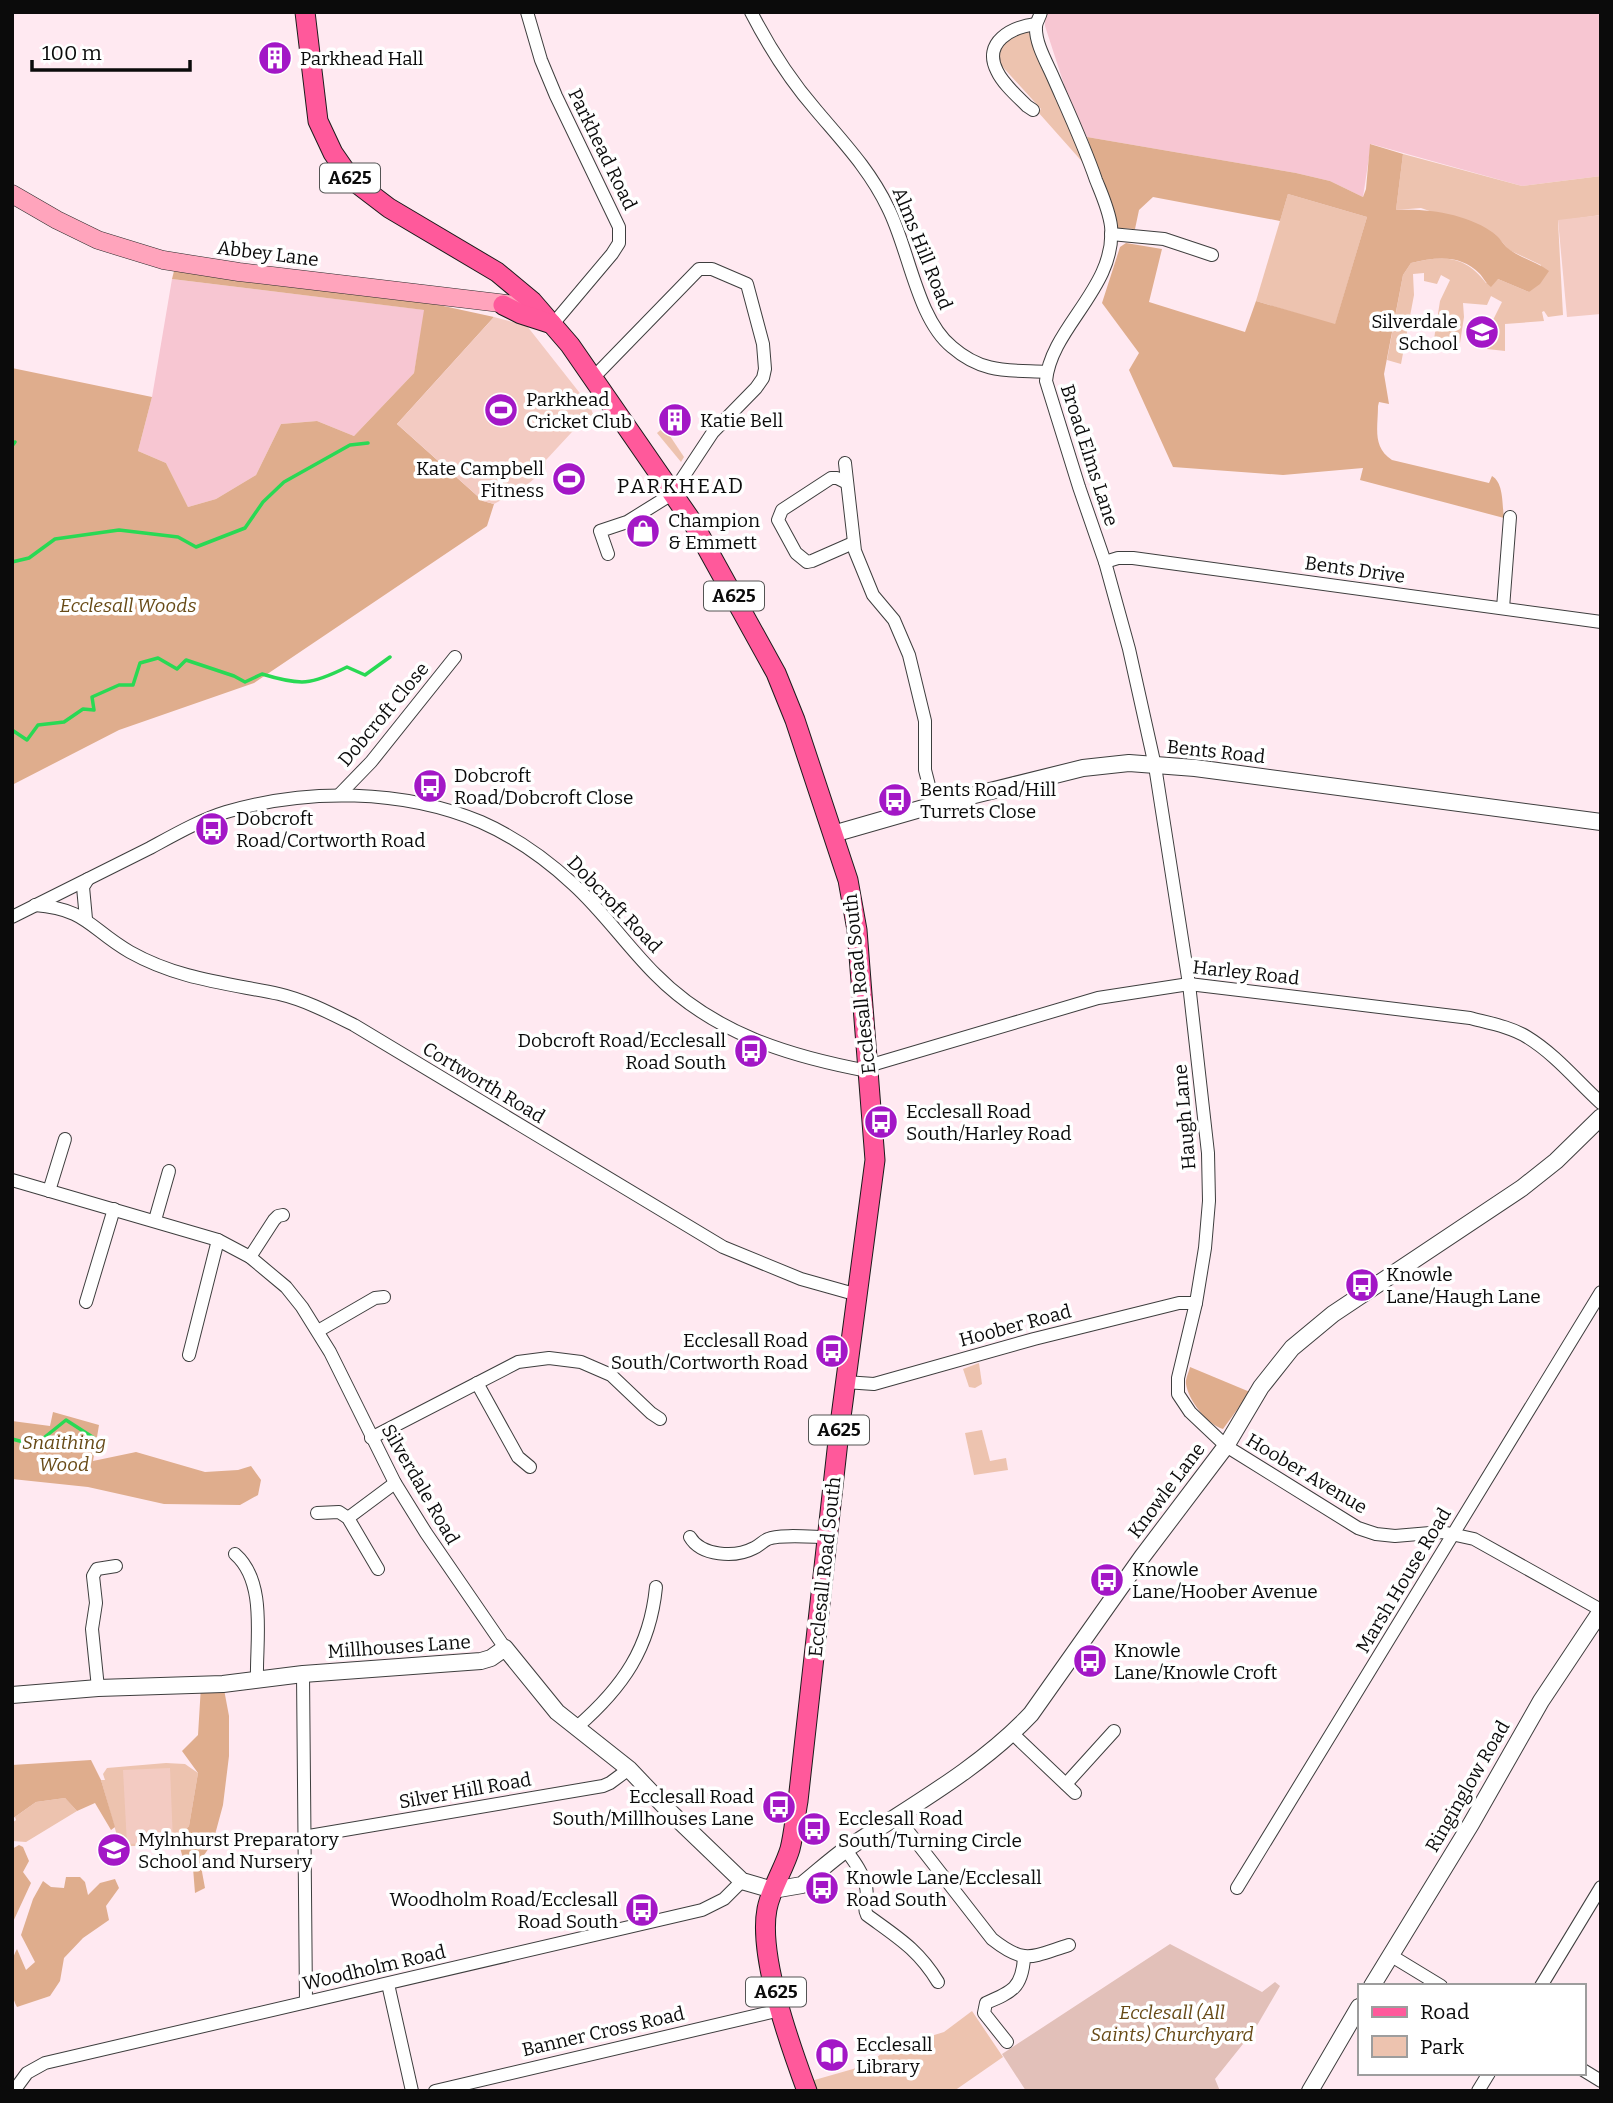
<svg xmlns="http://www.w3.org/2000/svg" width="1613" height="2103" font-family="Bitter,serif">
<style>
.farmland{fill:#f7c6d2}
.green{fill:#edc3af}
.forest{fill:#dfad8d}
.cemetery{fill:#e2c0b9}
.pitch{fill:#f3cbc2}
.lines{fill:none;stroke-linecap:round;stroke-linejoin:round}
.stream{stroke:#29d954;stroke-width:3.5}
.minor-casing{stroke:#3e3e3e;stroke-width:14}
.tertiary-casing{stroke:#3e3e3e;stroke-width:18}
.secondary-casing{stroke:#2d2d2d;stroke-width:19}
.primary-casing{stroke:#1c1c1c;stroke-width:21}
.minor{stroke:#fff;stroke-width:12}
.tertiary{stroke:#fff;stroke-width:16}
.secondary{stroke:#ffa4bc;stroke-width:18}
.primary{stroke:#ff599b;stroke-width:19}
.labels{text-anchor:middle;stroke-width:7;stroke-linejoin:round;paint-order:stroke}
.shield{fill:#fff;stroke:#545454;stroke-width:2}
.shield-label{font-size:18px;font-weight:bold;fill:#0b0b0b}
.poi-label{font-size:19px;fill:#0b0b0b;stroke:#fff;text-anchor:start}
.street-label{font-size:19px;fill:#0b0b0b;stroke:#fff}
.park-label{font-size:19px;font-style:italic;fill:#674a16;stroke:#fff}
.neighbourhood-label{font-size:21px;letter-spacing:2px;fill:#0b0b0b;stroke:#fff}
</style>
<rect width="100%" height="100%" fill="#ffe9f1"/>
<g class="farmland">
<path d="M 1045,12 L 1601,12 L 1601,176 L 1522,186 L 1371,144 L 1363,197 L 1330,181 L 1296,173 L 1087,137 L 1071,106 L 1045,26 Z"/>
<path d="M 172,279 L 425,310 L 414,373 L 354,436 L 317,421 L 281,424 L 256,475 L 216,499 L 188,507 L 166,463 L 138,451 L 152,397 Z"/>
</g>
<g class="green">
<path d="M 1027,31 L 1033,36 L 1086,166 L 1038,112 L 1041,109 L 1000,64 L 998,51 L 1006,38 Z"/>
<path d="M 1403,154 L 1522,186 L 1601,176 L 1601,215 L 1558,221 L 1563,315 L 1548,317 L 1544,311 L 1542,312 L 1544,321 L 1505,324 L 1505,351 L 1487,349 L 1491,324 L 1502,302 L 1491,296 L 1487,305 L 1463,303 L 1464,317 L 1460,343 L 1434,339 L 1440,301 L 1450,280 L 1441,275 L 1437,284 L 1424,281 L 1424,273 L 1413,274 L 1414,295 L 1401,364 L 1387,360 L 1403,275 L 1411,263 C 1443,255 1465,255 1486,283 L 1498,279 L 1529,292 L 1541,265 L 1509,250 L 1495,234 L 1421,208 L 1396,210 Z"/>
<path d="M 1288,194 L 1367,217 L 1335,325 L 1256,301 Z"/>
<path d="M 664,427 L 684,457 L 681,462 L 657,433 Z"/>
<path d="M 979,1363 L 982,1384 L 975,1388 L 969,1387 L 963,1369 Z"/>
<path d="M 982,1430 L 990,1461 L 1006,1458 L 1008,1470 L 974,1475 L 965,1433 Z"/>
<path d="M 166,1763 L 185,1764 L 198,1773 L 189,1826 L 175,1846 L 120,1846 L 101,1780 L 105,1780 L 103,1774 L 107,1768 Z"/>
<path d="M 65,1798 L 77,1811 L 26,1842 L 12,1841 L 12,1823 L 16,1820 L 15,1817 L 36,1802 Z"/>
<path d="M 972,2011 L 1003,2057 L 954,2091 L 815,2091 L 811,2081 L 867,2065 L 895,2043 L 918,2040 L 944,2032 Z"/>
</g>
<g class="forest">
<path d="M 1087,137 L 1296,173 L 1330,181 L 1363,197 L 1366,189 L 1370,144 L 1403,154 L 1396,210 C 1428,208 1469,214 1495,234 C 1501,239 1504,246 1510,250 C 1523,259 1537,262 1549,271 L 1540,284 L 1529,292 L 1498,279 L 1491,287 C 1486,283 1484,279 1480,274 C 1461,254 1436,257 1411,263 L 1403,275 L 1384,374 L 1389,404 L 1379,402 L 1378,406 C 1378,428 1372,447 1392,460 L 1489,483 L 1492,476 C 1504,483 1502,505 1504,518 L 1360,480 L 1363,468 L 1283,475 L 1173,467 L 1129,370 L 1139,353 L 1102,303 L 1120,247 L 1126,243 L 1162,249 L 1149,302 L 1245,332 L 1256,301 L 1335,324 L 1367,217 L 1288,194 L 1280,221 L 1153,197 L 1139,210 L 1135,229 L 1118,228 Z"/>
<path d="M 174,271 L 370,290 L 494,317 L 397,424 L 483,501 L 494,504 L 487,526 L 254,683 L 119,730 L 12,785 L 12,368 L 152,397 L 138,451 L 166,463 L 188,507 L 216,499 L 256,475 L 281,424 L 317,421 L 354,436 L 414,373 L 424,310 L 172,279 Z"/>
<path d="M 1190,1367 L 1250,1392 L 1223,1429 C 1208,1425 1188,1400 1186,1384 C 1185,1379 1189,1372 1190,1367 Z"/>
<path d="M 53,1412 L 99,1425 L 93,1461 L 136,1452 L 205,1472 L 238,1470 L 251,1466 L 261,1480 L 258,1495 L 240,1505 L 164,1504 L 88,1487 L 12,1479 L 12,1421 L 50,1426 Z"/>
<path d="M 223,1684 L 229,1716 L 229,1756 L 223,1805 L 213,1842 L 200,1861 L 205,1888 L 195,1893 L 193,1868 L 185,1866 L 178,1840 L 189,1826 L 198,1773 L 182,1751 L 198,1735 L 201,1686 Z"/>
<path d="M 91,1760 L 101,1780 L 115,1827 L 111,1830 L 95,1803 L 77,1811 L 65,1798 L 36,1802 L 12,1819 L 12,1765 Z"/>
<path d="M 19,1845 L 23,1847 L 29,1861 L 23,1872 L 31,1883 L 12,1924 L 12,1849 Z"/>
<path d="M 66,1877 L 80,1877 L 85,1882 L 88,1895 L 100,1883 L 115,1879 L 119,1888 L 106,1906 L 109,1920 L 83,1938 L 64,1958 L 60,1981 L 50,1996 L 17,2007 C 9,1992 8,1964 17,1949 L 26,1970 L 35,1962 L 21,1935 L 33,1899 L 43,1881 L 51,1887 L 64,1888 Z"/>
</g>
<path class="cemetery" d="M 1170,1944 L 1262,1992 L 1275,1982 L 1280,1986 L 1255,2029 L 1215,2079 L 1220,2091 L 1026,2091 L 1002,2054 Z"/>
<g class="pitch">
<path d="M 1601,215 L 1601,314 L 1567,317 L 1558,220 Z"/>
<path d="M 494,317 L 527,326 L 590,406 L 593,414 L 590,418 L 584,419 L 546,460 L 546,469 L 523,488 L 494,504 L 483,501 L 397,424 Z"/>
<path d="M 170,1768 L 173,1842 L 127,1844 L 123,1770 Z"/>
</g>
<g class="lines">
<g class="stream">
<path d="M 12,446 L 15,442"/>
<path d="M 12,562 L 29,558 L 55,539 L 119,530 L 178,537 L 196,547 L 245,528 L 263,502 L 284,482 L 350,445 L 368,443"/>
<path d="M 12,730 L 27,740 L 38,725 L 64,722 L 83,709 L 94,710 L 92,697 L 119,685 L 133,685 L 140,663 L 158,658 L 177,669 L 186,660 L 234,676 L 245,682 L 262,674 C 301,686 311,685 347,667 L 365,675 L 390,657"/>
<path d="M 12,1439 L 35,1445 L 66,1420 L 94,1438"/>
</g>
<g class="minor-casing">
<g id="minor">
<path d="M 527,12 L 541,60 L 556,96 L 619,227 L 619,243 L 612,254 L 553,324"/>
<path d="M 751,12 C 769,47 790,80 816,110 C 843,142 870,170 888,208 C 909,249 917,319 952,347 C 983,374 1009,370 1047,372"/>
<path d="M 1041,12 C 1040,17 1036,22 1036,27 C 1035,43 1047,63 1053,77 C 1068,111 1084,145 1096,180 C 1102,195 1109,210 1111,226 C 1117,287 1051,327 1046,381 L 1079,487 L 1105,562 L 1129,649 L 1155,766 L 1189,984 L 1208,1153 L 1209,1201 L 1205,1248 L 1196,1303 L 1178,1378 L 1178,1394 L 1190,1412 L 1226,1446 L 1358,1528 L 1376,1534 L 1395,1536 L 1442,1532 L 1474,1539 L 1601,1610"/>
<path d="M 1033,110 L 1027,106 C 1017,96 1003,84 997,71 C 982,42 1012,27 1036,24"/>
<path d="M 1111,234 L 1164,239 L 1212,255"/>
<path d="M 592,379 L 699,269 L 712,269 L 747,284 L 763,344 L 765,369 L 763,378 L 756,388 L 713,432 L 672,494 L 627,522 L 600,531 L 608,554"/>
<path d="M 845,463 L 855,551 L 873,595 L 894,620 L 909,655 L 925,721 L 925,770 L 934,805"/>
<path d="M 845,482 L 837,478 L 831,478 L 782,510 L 778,520 L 796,553 L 807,562 L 812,561 L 853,543"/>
<path d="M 1105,562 L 1118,558 L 1133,558 L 1601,622"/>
<path d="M 1503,608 L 1510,517"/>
<path d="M 339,795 L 371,762 L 455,657"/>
<path d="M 35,905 C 87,909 90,929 130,952 C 178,979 226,983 279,994 C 305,1000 330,1013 354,1025 L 723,1247 L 801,1279 L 858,1295"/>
<path d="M 12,917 C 58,894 104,871 150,848 C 174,835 200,820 226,812 C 307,788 403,789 481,822 C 515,837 546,859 573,884 C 603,911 626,945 655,974 C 713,1033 788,1056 868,1071"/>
<path d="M 86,919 L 83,887 L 88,879"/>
<path d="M 868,1066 L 1098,998 L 1189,984 L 1470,1018 C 1489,1023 1511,1027 1527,1037 C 1555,1054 1577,1081 1601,1103"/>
<path d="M 12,1180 L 218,1240 L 250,1257 L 286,1287 L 302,1307 L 330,1352 L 395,1483 L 426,1533 L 505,1648"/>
<path d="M 49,1191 L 65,1139"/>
<path d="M 155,1220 L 169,1171"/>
<path d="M 250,1257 L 274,1220 L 278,1216 L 283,1215"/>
<path d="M 86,1302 L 114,1209"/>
<path d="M 318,1331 L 375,1298 L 384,1297"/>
<path d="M 189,1355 L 218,1240"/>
<path d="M 845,1382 L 874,1384 L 1034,1339 L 1179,1303 L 1196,1303"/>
<path d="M 477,1383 L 518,1457 L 530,1467"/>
<path d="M 371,1438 L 518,1362 L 549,1358 L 581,1362 L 611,1375 L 651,1413 L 660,1419"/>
<path d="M 317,1513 L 339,1512 L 348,1518 L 378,1569"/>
<path d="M 348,1518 L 395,1483"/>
<path d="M 690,1537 C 701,1556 735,1558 754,1548 C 759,1546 763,1541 768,1539 C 779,1534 814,1537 828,1537"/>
<path d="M 235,1554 C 267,1582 256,1640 257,1678"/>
<path d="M 303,1674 L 306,2002"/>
<path d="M 98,1688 L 92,1629 L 96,1603 L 93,1576 L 97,1569 L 116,1566"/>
<path d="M 577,1727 C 623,1687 650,1648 656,1587"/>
<path d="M 1013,1734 L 1075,1793"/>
<path d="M 1066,1784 L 1114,1731"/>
<path d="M 897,1817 L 992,1939 C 1025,1965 1031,1957 1069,1945"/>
<path d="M 303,1837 L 603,1786 L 610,1783 L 629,1769"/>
<path d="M 846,1850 C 854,1861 863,1873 866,1887 C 869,1897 862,1906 867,1915 C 897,1937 918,1949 938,1982"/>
<path d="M 1237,1888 L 1601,1292"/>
<path d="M 1390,1955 L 1441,1986"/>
<path d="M 388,1984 L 412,2091"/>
<path d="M 1541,1986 L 1601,1887"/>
<path d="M 1007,2042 L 984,2013 L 986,2003 C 1012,1992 1022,1988 1024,1958"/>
<path d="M 1583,2070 L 1601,2081"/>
<path d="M 16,2088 L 27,2073 L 45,2063 L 702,1910 L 724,1899 L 742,1881"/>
<path d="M 435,2091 L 780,2010"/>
<path d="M 1478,2091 L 1489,2073"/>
</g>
</g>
<g class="tertiary-casing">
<g id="tertiary">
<path d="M 833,834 L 934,805 L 1083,768 L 1129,763 L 1195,768 L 1601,822"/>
<path d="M 12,1695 L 98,1688 L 223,1684 L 303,1674 L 481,1661 L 491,1658 L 505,1648 L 557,1712 L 629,1769 L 667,1809 L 742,1881 L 773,1890 L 802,1885 C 817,1873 832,1859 848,1848 C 911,1806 979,1769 1031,1714 L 1142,1557 L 1226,1446 L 1261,1387 L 1292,1348 L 1333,1314 L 1522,1188 L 1556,1161 L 1601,1117"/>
<path d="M 1372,1986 L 1471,1824 L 1541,1701 L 1601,1611"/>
<path d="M 1310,2091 L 1359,2007"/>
</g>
</g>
<g class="secondary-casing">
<path id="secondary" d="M 12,194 L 57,220 L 98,240 L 163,260 L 239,272 L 516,305"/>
</g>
<g class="primary-casing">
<g id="primary">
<path d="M 305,12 L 318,121 L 333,153 L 351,179 L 389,208 L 497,272 L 532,301 L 570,345 L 693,523 L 776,673 L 795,720 L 848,880 L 857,930 L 875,1160 L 839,1432 L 798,1801 C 795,1817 794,1833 790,1849 C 784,1869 771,1888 767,1909 C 758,1956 790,2045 807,2091"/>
<path d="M 503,305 L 521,314 L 552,324"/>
</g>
</g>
<use href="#minor" class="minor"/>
<use href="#tertiary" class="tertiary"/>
<use href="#secondary" class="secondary"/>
<use href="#primary" class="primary"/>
</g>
<defs>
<g id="building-disc" transform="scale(1.75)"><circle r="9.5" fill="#a317c6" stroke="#fff"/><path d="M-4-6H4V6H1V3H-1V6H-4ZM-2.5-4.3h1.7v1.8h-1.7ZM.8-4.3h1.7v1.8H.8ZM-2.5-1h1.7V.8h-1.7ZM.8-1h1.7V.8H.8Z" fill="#fff"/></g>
<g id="school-disc" transform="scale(1.75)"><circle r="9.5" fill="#a317c6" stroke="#fff"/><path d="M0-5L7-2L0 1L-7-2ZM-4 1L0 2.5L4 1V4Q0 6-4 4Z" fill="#fff"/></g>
<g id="stadium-disc" transform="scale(1.75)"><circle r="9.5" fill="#a317c6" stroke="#fff"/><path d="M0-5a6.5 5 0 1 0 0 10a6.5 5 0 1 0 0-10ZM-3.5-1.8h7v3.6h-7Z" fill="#fff"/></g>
<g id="shop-disc" transform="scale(1.75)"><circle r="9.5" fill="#a317c6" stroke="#fff"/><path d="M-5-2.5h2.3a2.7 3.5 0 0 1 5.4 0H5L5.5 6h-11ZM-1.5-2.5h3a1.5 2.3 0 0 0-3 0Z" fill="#fff"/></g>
<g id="bus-disc" transform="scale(1.75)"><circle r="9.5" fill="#a317c6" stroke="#fff"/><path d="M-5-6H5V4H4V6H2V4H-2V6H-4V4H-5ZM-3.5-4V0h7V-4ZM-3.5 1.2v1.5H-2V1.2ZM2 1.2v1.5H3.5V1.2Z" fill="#fff"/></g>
<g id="library-disc" transform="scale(1.75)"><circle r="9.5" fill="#a317c6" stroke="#fff"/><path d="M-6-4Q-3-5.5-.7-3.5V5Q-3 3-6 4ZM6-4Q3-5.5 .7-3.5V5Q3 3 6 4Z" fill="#fff"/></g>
</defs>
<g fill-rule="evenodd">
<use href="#building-disc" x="275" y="58"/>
<use href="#school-disc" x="1482" y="332"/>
<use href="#stadium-disc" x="501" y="410"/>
<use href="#building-disc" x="675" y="420"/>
<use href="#stadium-disc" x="569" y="479"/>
<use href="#shop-disc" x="643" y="531"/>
<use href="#bus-disc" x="430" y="786"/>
<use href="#bus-disc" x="895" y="800"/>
<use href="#bus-disc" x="212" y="829"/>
<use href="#bus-disc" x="751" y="1051"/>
<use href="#bus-disc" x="881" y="1122"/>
<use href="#bus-disc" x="1362" y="1285"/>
<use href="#bus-disc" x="832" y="1351"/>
<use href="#bus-disc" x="1107" y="1580"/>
<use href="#bus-disc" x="1090" y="1661"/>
<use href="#bus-disc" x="779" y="1807"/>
<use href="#bus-disc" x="814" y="1829"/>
<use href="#school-disc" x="114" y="1850"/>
<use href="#bus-disc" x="822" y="1888"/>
<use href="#bus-disc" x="642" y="1910"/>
<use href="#library-disc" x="832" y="2055"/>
</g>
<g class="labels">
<g class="shield">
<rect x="320" y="163.5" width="60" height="29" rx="5"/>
<rect x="704" y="581.5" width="60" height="29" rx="5"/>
<rect x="809" y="1415.5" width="60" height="29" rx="5"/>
<rect x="746" y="1977.5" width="60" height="29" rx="5"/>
</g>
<g class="shield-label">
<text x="350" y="184">A625</text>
<text x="734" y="602">A625</text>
<text x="839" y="1436">A625</text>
<text x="776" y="1998">A625</text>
</g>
<g class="poi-label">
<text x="300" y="65">Parkhead Hall</text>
<text x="1458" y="328" text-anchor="end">Silverdale<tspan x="1458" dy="22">School</tspan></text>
<text x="526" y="406">Parkhead<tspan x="526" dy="22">Cricket Club</tspan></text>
<text x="700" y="427">Katie Bell</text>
<text x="544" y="475" text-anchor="end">Kate Campbell<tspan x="544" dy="22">Fitness</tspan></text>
<text x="668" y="527">Champion<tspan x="668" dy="22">&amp; Emmett</tspan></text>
<text x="454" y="782">Dobcroft<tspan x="454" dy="22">Road/Dobcroft Close</tspan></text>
<text x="920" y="796">Bents Road/Hill<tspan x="920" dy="22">Turrets Close</tspan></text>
<text x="236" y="825">Dobcroft<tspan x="236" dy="22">Road/Cortworth Road</tspan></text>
<text x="726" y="1047" text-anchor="end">Dobcroft Road/Ecclesall<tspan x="726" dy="22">Road South</tspan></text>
<text x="906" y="1118">Ecclesall Road<tspan x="906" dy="22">South/Harley Road</tspan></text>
<text x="1386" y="1281">Knowle<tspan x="1386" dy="22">Lane/Haugh Lane</tspan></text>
<text x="808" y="1347" text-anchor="end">Ecclesall Road<tspan x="808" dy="22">South/Cortworth Road</tspan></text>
<text x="1132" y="1576">Knowle<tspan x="1132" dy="22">Lane/Hoober Avenue</tspan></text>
<text x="1114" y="1657">Knowle<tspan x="1114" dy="22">Lane/Knowle Croft</tspan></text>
<text x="754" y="1803" text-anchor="end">Ecclesall Road<tspan x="754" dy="22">South/Millhouses Lane</tspan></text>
<text x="838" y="1825">Ecclesall Road<tspan x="838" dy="22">South/Turning Circle</tspan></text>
<text x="138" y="1846">Mylnhurst Preparatory<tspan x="138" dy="22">School and Nursery</tspan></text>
<text x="846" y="1884">Knowle Lane/Ecclesall<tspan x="846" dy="22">Road South</tspan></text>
<text x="618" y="1906" text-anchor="end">Woodholm Road/Ecclesall<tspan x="618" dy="22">Road South</tspan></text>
<text x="856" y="2051">Ecclesall<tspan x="856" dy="22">Library</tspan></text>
</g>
<g class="street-label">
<text transform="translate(603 149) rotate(64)" y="7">Parkhead Road</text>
<text transform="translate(923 248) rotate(68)" y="7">Alms Hill Road</text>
<text transform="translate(268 253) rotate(7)" y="7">Abbey Lane</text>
<text transform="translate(1090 455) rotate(72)" y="7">Broad Elms Lane</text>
<text transform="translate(1355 569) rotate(8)" y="7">Bents Drive</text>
<text transform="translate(383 714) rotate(-50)" y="7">Dobcroft Close</text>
<text transform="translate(1216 751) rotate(6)" y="7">Bents Road</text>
<text transform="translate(615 904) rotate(46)" y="7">Dobcroft Road</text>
<text transform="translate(1246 972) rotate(6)" y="7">Harley Road</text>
<text transform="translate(859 984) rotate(-96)" y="7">Ecclesall Road South</text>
<text transform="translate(484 1082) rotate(31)" y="7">Cortworth Road</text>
<text transform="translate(1184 1117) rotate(-95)" y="7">Haugh Lane</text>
<text transform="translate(1015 1325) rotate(-15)" y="7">Hoober Road</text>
<text transform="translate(1307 1473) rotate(31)" y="7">Hoober Avenue</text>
<text transform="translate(421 1484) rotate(60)" y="7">Silverdale Road</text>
<text transform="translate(1166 1490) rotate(-53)" y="7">Knowle Lane</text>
<text transform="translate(824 1567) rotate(-84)" y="7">Ecclesall Road South</text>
<text transform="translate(1403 1580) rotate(-59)" y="7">Marsh House Road</text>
<text transform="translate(399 1646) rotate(-4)" y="7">Millhouses Lane</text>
<text transform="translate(1467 1786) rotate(-60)" y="7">Ringinglow Road</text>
<text transform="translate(465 1790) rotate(-10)" y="7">Silver Hill Road</text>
<text transform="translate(374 1967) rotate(-13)" y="7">Woodholm Road</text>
<text transform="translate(603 2031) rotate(-13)" y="7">Banner Cross Road</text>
</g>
<g class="park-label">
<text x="128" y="612">Ecclesall Woods</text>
<text x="64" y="1449">Snaithing<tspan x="64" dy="22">Wood</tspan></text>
<text x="1172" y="2019">Ecclesall (All<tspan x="1172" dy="22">Saints) Churchyard</tspan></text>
</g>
<g class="neighbourhood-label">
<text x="681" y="493">PARKHEAD</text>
</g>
</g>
<rect width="1613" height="2103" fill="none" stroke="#0b0b0b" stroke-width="28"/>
<rect x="1358" y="1984" width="228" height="91" fill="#ffffff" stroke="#9d9d9d" stroke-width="2"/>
<rect x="1372" y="2007" width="35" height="10" fill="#ff599b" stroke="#9d9d9d" stroke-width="2"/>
<text x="1420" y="2019" font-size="21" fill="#0b0b0b">Road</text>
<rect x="1372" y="2036" width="35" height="21" fill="#edc3af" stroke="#9d9d9d" stroke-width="2"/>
<text x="1420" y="2054" font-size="21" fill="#0b0b0b">Park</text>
<path d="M32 60v10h158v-10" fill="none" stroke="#0b0b0b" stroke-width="3.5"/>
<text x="42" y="60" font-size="21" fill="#0b0b0b" stroke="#ffffff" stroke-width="5" paint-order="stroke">100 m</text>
</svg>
